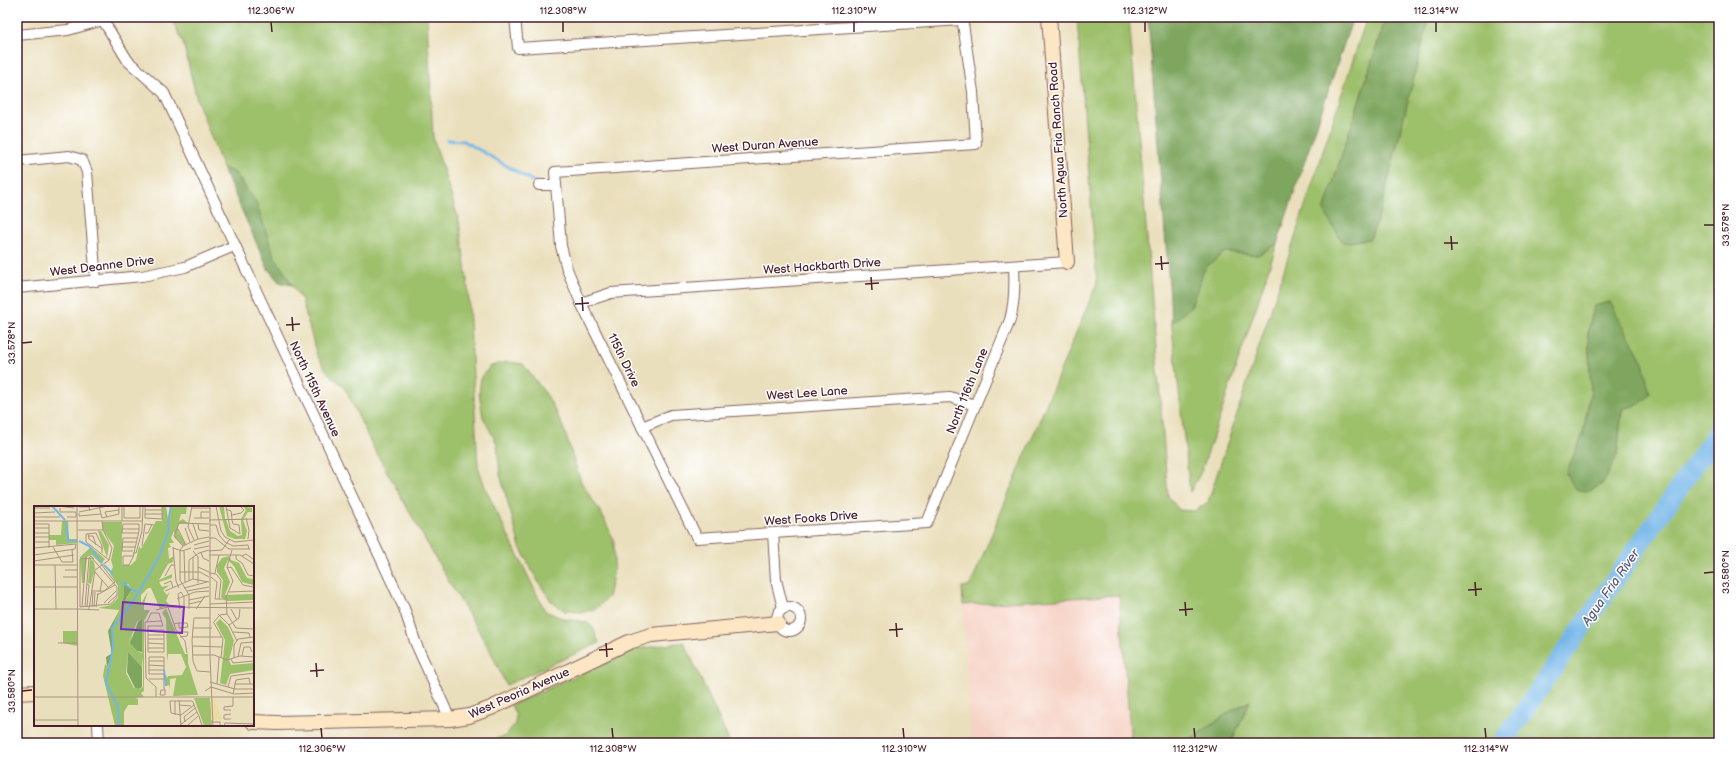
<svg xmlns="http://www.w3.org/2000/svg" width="1736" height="760" font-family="'Balsamiq Sans',sans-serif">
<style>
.built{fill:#f6d2c4}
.green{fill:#9dc06a;stroke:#74704a;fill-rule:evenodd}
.forest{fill:#7ea65e;stroke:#646244}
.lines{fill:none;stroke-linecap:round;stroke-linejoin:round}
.stream{stroke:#73b5e8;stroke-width:3}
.river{stroke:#73b5e8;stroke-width:19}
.street-casing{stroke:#82625e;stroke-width:12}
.secondary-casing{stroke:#82625e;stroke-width:16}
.street{stroke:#fff;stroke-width:10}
.secondary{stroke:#fce6c4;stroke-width:14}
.ticks{fill:none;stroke:#4a1f2b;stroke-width:1.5}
.labels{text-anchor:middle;stroke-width:3;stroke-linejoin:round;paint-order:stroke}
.street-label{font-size:12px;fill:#4a1f2b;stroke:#fff}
.water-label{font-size:13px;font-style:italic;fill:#5a5b77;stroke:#fff}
.inset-river{fill:none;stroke:#73b5e8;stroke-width:2}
.inset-road{fill:none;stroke:#aa9282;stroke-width:1}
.view{fill:#7b2cbf;fill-opacity:0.15;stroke:#7b2cbf;stroke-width:2}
.inset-edge{fill:none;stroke:#4a1f2b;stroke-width:2}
.neatline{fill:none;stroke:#4a1f2b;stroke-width:1.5}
.ticks-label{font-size:10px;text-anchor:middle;fill:#4a1f2b}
</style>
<rect width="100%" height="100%" fill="#fff"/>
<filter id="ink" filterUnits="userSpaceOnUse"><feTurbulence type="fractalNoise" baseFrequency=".025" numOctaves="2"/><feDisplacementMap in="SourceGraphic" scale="8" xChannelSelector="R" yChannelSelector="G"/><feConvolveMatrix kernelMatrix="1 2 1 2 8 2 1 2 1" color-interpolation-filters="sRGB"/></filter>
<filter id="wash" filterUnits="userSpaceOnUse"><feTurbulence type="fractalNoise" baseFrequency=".012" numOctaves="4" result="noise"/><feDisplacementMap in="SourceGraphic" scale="16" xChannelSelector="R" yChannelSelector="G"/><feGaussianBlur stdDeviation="0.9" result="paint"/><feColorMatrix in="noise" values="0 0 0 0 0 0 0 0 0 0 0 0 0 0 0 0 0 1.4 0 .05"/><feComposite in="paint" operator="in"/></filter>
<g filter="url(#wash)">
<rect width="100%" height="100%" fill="#eadfbc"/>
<path class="built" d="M 1119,595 L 1131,743 L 971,743 L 963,605 Z"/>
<g class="green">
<path d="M 171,17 L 427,17 L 433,137 L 459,221 L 468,287 L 478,466 L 486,490 L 545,611 L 564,619 L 586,622 L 593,628 L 599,643 L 506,685 L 490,650 L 445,575 L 372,445 L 344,386 L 329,374 L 317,356 L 302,300 L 274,256 L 256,202 L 235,173 L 223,168 L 197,100 L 183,42 Z"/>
<path d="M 1077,17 L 1129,17 L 1168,496 L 1179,510 L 1195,511 L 1208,502 L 1367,17 L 1386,17 L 1324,211 L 1370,239 L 1380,212 L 1429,17 L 1719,17 L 1719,743 L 1231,743 L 1249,701 L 1231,711 L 1185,743 L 1131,743 L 1119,595 L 963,605 L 962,587 L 970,586 L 1097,283 ZM 1610,302 L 1622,326 L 1640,404 L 1622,409 L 1617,456 L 1602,484 L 1589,491 L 1566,473 L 1583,434 L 1591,390 L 1588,334 L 1594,306 Z"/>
<path d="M 1277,244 L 1202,470 L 1190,492 L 1171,319 L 1191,306 L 1204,268 L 1225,252 L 1258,255 Z"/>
<path d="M 507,362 L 523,364 L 548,397 L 563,427 L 581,482 L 601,513 L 614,540 L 614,571 L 608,597 L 596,609 L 583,612 L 565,611 L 551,601 L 536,578 L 520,547 L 500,474 L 497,444 L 483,417 L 479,394 L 481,377 L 491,366 Z"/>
<path d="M 684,642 L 730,743 L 483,743 L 505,736 L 515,724 L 516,716 L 511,705 L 637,649 Z"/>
</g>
<g class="forest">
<path d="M 1148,17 L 1353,17 L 1277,244 L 1258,255 L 1225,252 L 1205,268 L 1191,306 L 1172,323 Z"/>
<path d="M 1386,17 L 1429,17 L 1380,212 L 1370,239 L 1343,243 L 1324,211 Z"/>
<path d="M 223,168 L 235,173 L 256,202 L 274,256 L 292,285 L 280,283 L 268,269 Z"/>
<path d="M 1610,302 L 1643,362 L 1650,395 L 1640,404 L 1622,409 L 1617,456 L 1602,484 L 1589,491 L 1576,490 L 1566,473 L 1583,434 L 1591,390 L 1588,334 L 1594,306 Z"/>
<path d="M 1250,701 L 1231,743 L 1185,743 L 1231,711 Z"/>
</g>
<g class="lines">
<path class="stream" d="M 447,140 L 464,141 L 538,184"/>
<path class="river" d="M 1502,743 L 1719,430"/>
</g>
</g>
<g filter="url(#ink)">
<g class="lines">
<g class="street-casing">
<g id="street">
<path d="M 101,17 L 128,61 L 164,93 L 404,608 L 416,644 L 450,719"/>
<path d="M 515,17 L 518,48 L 962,20"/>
<path d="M 962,17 L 973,92 L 976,144 L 555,172 L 561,246 L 567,269 L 581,303 L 697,538 L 927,523 L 1010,320 C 1015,302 1015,285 1014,266"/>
<path d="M 17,35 L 68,30 L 103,20"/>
<path d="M 17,161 L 69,156 L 82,160 L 87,172 L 96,281"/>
<path d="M 539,185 L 556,185"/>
<path d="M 17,288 L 142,276 L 185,267 L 234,246"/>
<path d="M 581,303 L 611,293 L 1067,262"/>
<path d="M 642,427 L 671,415 L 950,397 L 975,405"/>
<path d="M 773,533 L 776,580 L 783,608"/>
<circle cx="789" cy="619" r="12"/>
<path d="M 98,725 L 99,743"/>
</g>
</g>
<g class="secondary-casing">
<g id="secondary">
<path d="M 1049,17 L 1067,262"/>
<path d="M 17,693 L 35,692"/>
<path d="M 253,722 L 277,723 L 450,719 L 469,716 L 491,708 L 629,642 L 651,635 L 778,623"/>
</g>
</g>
<use href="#street" class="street"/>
<use href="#secondary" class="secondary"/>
</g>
</g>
<path class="ticks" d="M 271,22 L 272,32M 563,22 L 563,32M 854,22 L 854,32M 1145,22 L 1145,32M 1436,22 L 1436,32M 1704,225 L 1714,225M 1451,236 L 1452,250M 1444,243 L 1458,243M 1161,256 L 1162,270M 1155,264 L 1169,263M 871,277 L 872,290M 865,284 L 879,283M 582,297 L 583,311M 575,304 L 589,303M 292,317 L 293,331M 286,325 L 300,324M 22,343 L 32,342M 1704,573 L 1714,572M 1475,582 L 1476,596M 1468,590 L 1482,589M 1185,602 L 1186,616M 1179,610 L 1193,609M 896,623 L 897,637M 889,630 L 903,629M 606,643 L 607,657M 599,650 L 613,649M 316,663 L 317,677M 310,671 L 324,670M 22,691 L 32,690M 321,728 L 322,738M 612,728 L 613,738M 903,728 L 904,738M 1194,728 L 1195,738M 1485,728 L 1486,738"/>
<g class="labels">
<g class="street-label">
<text transform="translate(1058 140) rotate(-94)" y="4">North Agua Fria Ranch Road</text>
<text transform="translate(765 145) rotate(-4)" y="4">West Duran Avenue</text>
<text transform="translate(102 266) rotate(-7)" y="4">West Deanne Drive</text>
<text transform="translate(822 266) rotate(-4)" y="4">West Hackbarth Drive</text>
<text transform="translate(624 360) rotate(64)" y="4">115th Drive</text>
<text transform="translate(315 389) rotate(65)" y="4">North 115th Avenue</text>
<text transform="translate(967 391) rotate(-68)" y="4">North 116th Lane</text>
<text transform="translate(807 393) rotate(-4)" y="4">West Lee Lane</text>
<text transform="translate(811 518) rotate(-4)" y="4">West Fooks Drive</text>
<text transform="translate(519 693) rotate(-24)" y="4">West Peoria Avenue</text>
</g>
<g class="water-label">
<text transform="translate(1610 587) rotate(-55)" y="5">Agua Fria River</text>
</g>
</g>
<g transform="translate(34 506)">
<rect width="220" height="220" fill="#eadfbc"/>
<path d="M 128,0 L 132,0 L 134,13 L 137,0 L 153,0 L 152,8 L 147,8 L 145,15 L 149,13 L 154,17 L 144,18 L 144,25 L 152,39 L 149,39 L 141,32 L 140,25 L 137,32 L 140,37 L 135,37 L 137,41 L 134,42 L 135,53 L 140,50 L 139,56 L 134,58 L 125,74 L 138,68 L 138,72 L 125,76 L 128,81 L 136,79 L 129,84 L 133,89 L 136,85 L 132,95 L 135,98 L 126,103 L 117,82 L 114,82 L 107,89 L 107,98 L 114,85 L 110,98 L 110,104 L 116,104 L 110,115 L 110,185 L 107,187 L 110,191 L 101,192 L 104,193 L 104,199 L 94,199 L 90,206 L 90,220 L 81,220 L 69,170 L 71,158 L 74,162 L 79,146 L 78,122 L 85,104 L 64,102 L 77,99 L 84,92 L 84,80 L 76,67 L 79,61 L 77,54 L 80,40 L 69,24 L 68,16 L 88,16 L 88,59 L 97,59 L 102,54 L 105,40 L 107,43 L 122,15 L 128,15 ZM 94,78 L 98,83 L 93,92 L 89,92 L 90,79 ZM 108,107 L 108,147 L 103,145 L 97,138 L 98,130 L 93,142 L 103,116 L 108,113 ZM 94,146 L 108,161 L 109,151 L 109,181 L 106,183 L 100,182 L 92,167 ZM 185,0 L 190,0 L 191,13 L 207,13 L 212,4 L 209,0 L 218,2 L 218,6 L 214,6 L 209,14 L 213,25 L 211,33 L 201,33 L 193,30 ZM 192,14 L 207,14 L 208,29 L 204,30 L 196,25 ZM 28,15 L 34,15 L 35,33 L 43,33 L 43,37 L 22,39 L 22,34 L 15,34 L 15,29 L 27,29 ZM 64,25 L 67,25 L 75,39 L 73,52 ZM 57,41 L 71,53 L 67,58 L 58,49 L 53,51 L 50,77 L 48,77 L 46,51 ZM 195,50 L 197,54 L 205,57 L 213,72 L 219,73 L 219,79 L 208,76 L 200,60 L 194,54 L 190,62 L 196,76 L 191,89 L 219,88 L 219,94 L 193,95 L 187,91 L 189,74 L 183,66 L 183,59 L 188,52 ZM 56,52 L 60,56 L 61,62 L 57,78 L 54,77 ZM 132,102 L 147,139 L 151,148 L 154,148 L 154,157 L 164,189 L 139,190 L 142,172 L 136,173 L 136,182 L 135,179 L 131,180 L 132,168 L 133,172 L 134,170 L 148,169 L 152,161 L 147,148 L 134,148 L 133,156 L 132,113 L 128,107 ZM 186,113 L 194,121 L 200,135 L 195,154 L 197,159 L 220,157 L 220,164 L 196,168 L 192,179 L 186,177 L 191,134 L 182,117 ZM 29,125 L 43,125 L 43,140 L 29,137 ZM 160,192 L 176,192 L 178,220 L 170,220 Z" fill="#9dc06a" fill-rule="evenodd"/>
<path d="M 90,76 L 98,83 L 90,96 L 89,95 ZM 85,105 L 78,122 L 79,146 L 73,162 L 72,151 L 77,148 L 77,143 L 74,125 ZM 108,113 L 108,146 L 103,145 L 96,137 L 104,116 ZM 94,146 L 108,161 L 108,181 L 105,183 L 101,182 L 93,166 Z" fill="#7ea65e"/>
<path d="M 177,192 L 182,192 L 181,197 L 188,213 L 177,214 Z" fill="#eeda9e"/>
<path class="inset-river" d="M 18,0 L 31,14M 32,17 L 34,34 L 41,35M 45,35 L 55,40 L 68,57M 70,59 L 79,68M 87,76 L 104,87M 130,164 L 132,180M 85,220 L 84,201 L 72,177 L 79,141 L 78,122 L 99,96 L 125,51 L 135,24 L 134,16 L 137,0"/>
<path class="inset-road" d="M 24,0 L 40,2M 43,0 L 44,220M 65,0 L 68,12 L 85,8 L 85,0M 88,0 L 88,15M 90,0 L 90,12 L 106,12 L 106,0M 111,0 L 111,12 L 128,13 L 128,0M 158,0 L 154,21 L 160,34M 176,0 L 176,151 L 179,220M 182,0 L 187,25 L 191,31 L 201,36 L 220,34M 192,0 L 196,22 L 206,28 L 205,19 L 199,18 L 198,14M 45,1 L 55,1 L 56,5M 0,2 L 16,2M 26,2 L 26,6 L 42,6 L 42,11 L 33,11M 158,2 L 176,2M 192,3 L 197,5 L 198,13M 111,4 L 128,4M 45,6 L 74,0M 0,7 L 21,6M 45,7 L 45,10 L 67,8M 111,8 L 128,8M 198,9 L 207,7 L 210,4 L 206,0M 0,11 L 26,11M 73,11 L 71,6 L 85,4M 160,12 L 175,12M 167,12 L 167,6 L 175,6M 212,12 L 215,24 L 214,33M 175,14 L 220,13M 0,15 L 43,15M 43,15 L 108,15M 220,15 L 220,137M 0,18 L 15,18 L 15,42M 159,18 L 164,33M 164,18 L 165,24 L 175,25M 176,19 L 182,19 L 185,29 L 191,36 L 199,40 L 214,39 L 215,43M 0,22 L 15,22M 151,22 L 156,36M 89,23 L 105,23M 144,23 L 152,39M 44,24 L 69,24M 0,27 L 15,27M 111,27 L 114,27 L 118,18M 54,28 L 55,33 L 69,43M 54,30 L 59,30 L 62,39M 0,31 L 15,31M 175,32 L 181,32 L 195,43 L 216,43M 0,36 L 15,36M 89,36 L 102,36M 160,39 L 175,35M 108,40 L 111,18 L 120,19M 149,40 L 146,44 L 146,74 L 155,89 L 155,103M 149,40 L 140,30 L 145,17 L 175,18M 149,40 L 164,33 L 175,31M 19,41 L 28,56 L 39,56 L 38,43M 88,41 L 101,41M 139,41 L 142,75 L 145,82M 0,42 L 42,38 L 41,43 L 0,49M 139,42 L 148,45 L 157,42M 160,43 L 175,40M 198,44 L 193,61 L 199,75 L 192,91 L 193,108 L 202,122 L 220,123M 99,45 L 88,45 L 89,32 L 103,32M 150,45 L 151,76M 159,45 L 164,51 L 164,77M 175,45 L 188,44 L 195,34M 167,46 L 169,52 L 175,55M 68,47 L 68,40 L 62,27 L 52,28 L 52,36 L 75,54M 99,47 L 102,47 L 108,25 L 109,0M 175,49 L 206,49 L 220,58M 202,49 L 202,53 L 208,57 L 214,69 L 220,70M 99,50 L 89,50 L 89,59 L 95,59 L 99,51 L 105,25 L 105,18 L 89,18 L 88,27 L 104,27M 208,50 L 212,48 L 219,53M 46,53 L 46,101 L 77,98 L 83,91 L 83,81 L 58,52 L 47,53M 0,55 L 40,49M 0,59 L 43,59M 21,59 L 22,103M 164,61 L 175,66M 193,62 L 197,61 L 209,79 L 219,81M 31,64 L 44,64M 61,66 L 74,81M 145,66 L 166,66 L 175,71M 175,67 L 182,68 L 187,74 L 185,93M 181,67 L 185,49M 131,70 L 137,59 L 141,59M 29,71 L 43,71M 177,71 L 183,76 L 181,93 L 192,93M 159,73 L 159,51M 155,74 L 155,54 L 165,47 L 175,44M 53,78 L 55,79 L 53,101M 130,78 L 137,75 L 139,82M 0,81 L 43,81M 150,82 L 173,76M 57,85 L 70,85 L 81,76 L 67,58M 131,85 L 159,73 L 175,76M 153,85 L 175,81M 66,86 L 68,74M 195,86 L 220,85M 63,89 L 81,79M 143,93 L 161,86 L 175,85M 155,94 L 175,90M 70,97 L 82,85M 74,97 L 83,89M 155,98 L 168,95M 176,98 L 220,96M 48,101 L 52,51M 51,101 L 55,52 L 57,50 L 60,53M 58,101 L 59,86M 60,101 L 61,86M 62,101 L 64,87M 134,101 L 142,124 L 151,135 L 153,147M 0,103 L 44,103M 44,103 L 65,104M 55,103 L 61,64 L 75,54 L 78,42 L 69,24 L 68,15M 146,103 L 144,88 L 147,86 L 150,91 L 150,103M 162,103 L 171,90M 197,103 L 203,114M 122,104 L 134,101 L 220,102M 184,108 L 195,119 L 203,135M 176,112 L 160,112 L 158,134 L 159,155 L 163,165 L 176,166M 113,116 L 117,107 L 125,107 L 129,120 L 114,120 L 114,146 L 130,146 L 130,124 L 114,124M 179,117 L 186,109 L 193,108M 180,117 L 189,133 L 187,152M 140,118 L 144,117 L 153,117 L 154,121 L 145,122 L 145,117M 195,119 L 205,112 L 206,103M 159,122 L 178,122M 144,126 L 154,126 L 153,130 L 146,131M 199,126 L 215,127 L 216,131M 114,129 L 130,129M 158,131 L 188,131M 114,133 L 130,133M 24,137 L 44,137M 114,137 L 130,138M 158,140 L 188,141M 114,142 L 130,142M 159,149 L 180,149 L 193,154 L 206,150 L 220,151M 208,150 L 210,141 L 216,141 L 218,146M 204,151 L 207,137 L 220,136M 200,152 L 200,139 L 204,133 L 220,131M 197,153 L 199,157 L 220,155M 115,155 L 130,155M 115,159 L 130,160M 115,164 L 130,164 L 130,151 L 115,151 L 115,168 L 130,168 L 130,182 L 131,184 L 131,189 L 126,189 L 127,184 L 131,184M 115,173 L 130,173M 176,176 L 201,183 L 220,183M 183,178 L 185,151M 200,178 L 220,178M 194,181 L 197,170 L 220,167M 171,185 L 177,181 L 200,188 L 220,187M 199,188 L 202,174 L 215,172 L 216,178M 0,191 L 220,191M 122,191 L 122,181 L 112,172 L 111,116 L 128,115M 145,194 L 147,220M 141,195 L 141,209M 145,199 L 157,200M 160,199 L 147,209 L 137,207 L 136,195 L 158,195 L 159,196 L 160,199 L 163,206 L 165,210 L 168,220M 197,204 L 190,204 L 190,201 L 199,200 L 199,191M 197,208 L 190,209 L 190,213 L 197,213M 1,214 L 44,214M 151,216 L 150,211 L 161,202M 177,216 L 186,216 L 186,220M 146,219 L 163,206M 153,220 L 164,210M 190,220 L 191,217 L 220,218"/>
<path class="view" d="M 89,96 L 150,101 L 148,127 L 87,123 Z"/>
<rect width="220" height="220" class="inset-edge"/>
</g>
<rect width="1736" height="760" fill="none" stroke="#fff" stroke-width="44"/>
<rect x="22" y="22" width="1692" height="716" class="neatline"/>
<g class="ticks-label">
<text x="271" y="14">112.306°W</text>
<text x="563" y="14">112.308°W</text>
<text x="854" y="14">112.310°W</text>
<text x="1145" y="14">112.312°W</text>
<text x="1436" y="14">112.314°W</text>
<text transform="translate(1725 225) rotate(-90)" y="4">33.578°N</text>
<text transform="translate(11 343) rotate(-90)" y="4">33.578°N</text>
<text transform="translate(1725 572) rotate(-90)" y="4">33.580°N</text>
<text transform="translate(11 691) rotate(-90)" y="4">33.580°N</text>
<text x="322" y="752">112.306°W</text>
<text x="613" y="752">112.308°W</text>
<text x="904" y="752">112.310°W</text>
<text x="1195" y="752">112.312°W</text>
<text x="1486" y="752">112.314°W</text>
</g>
</svg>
